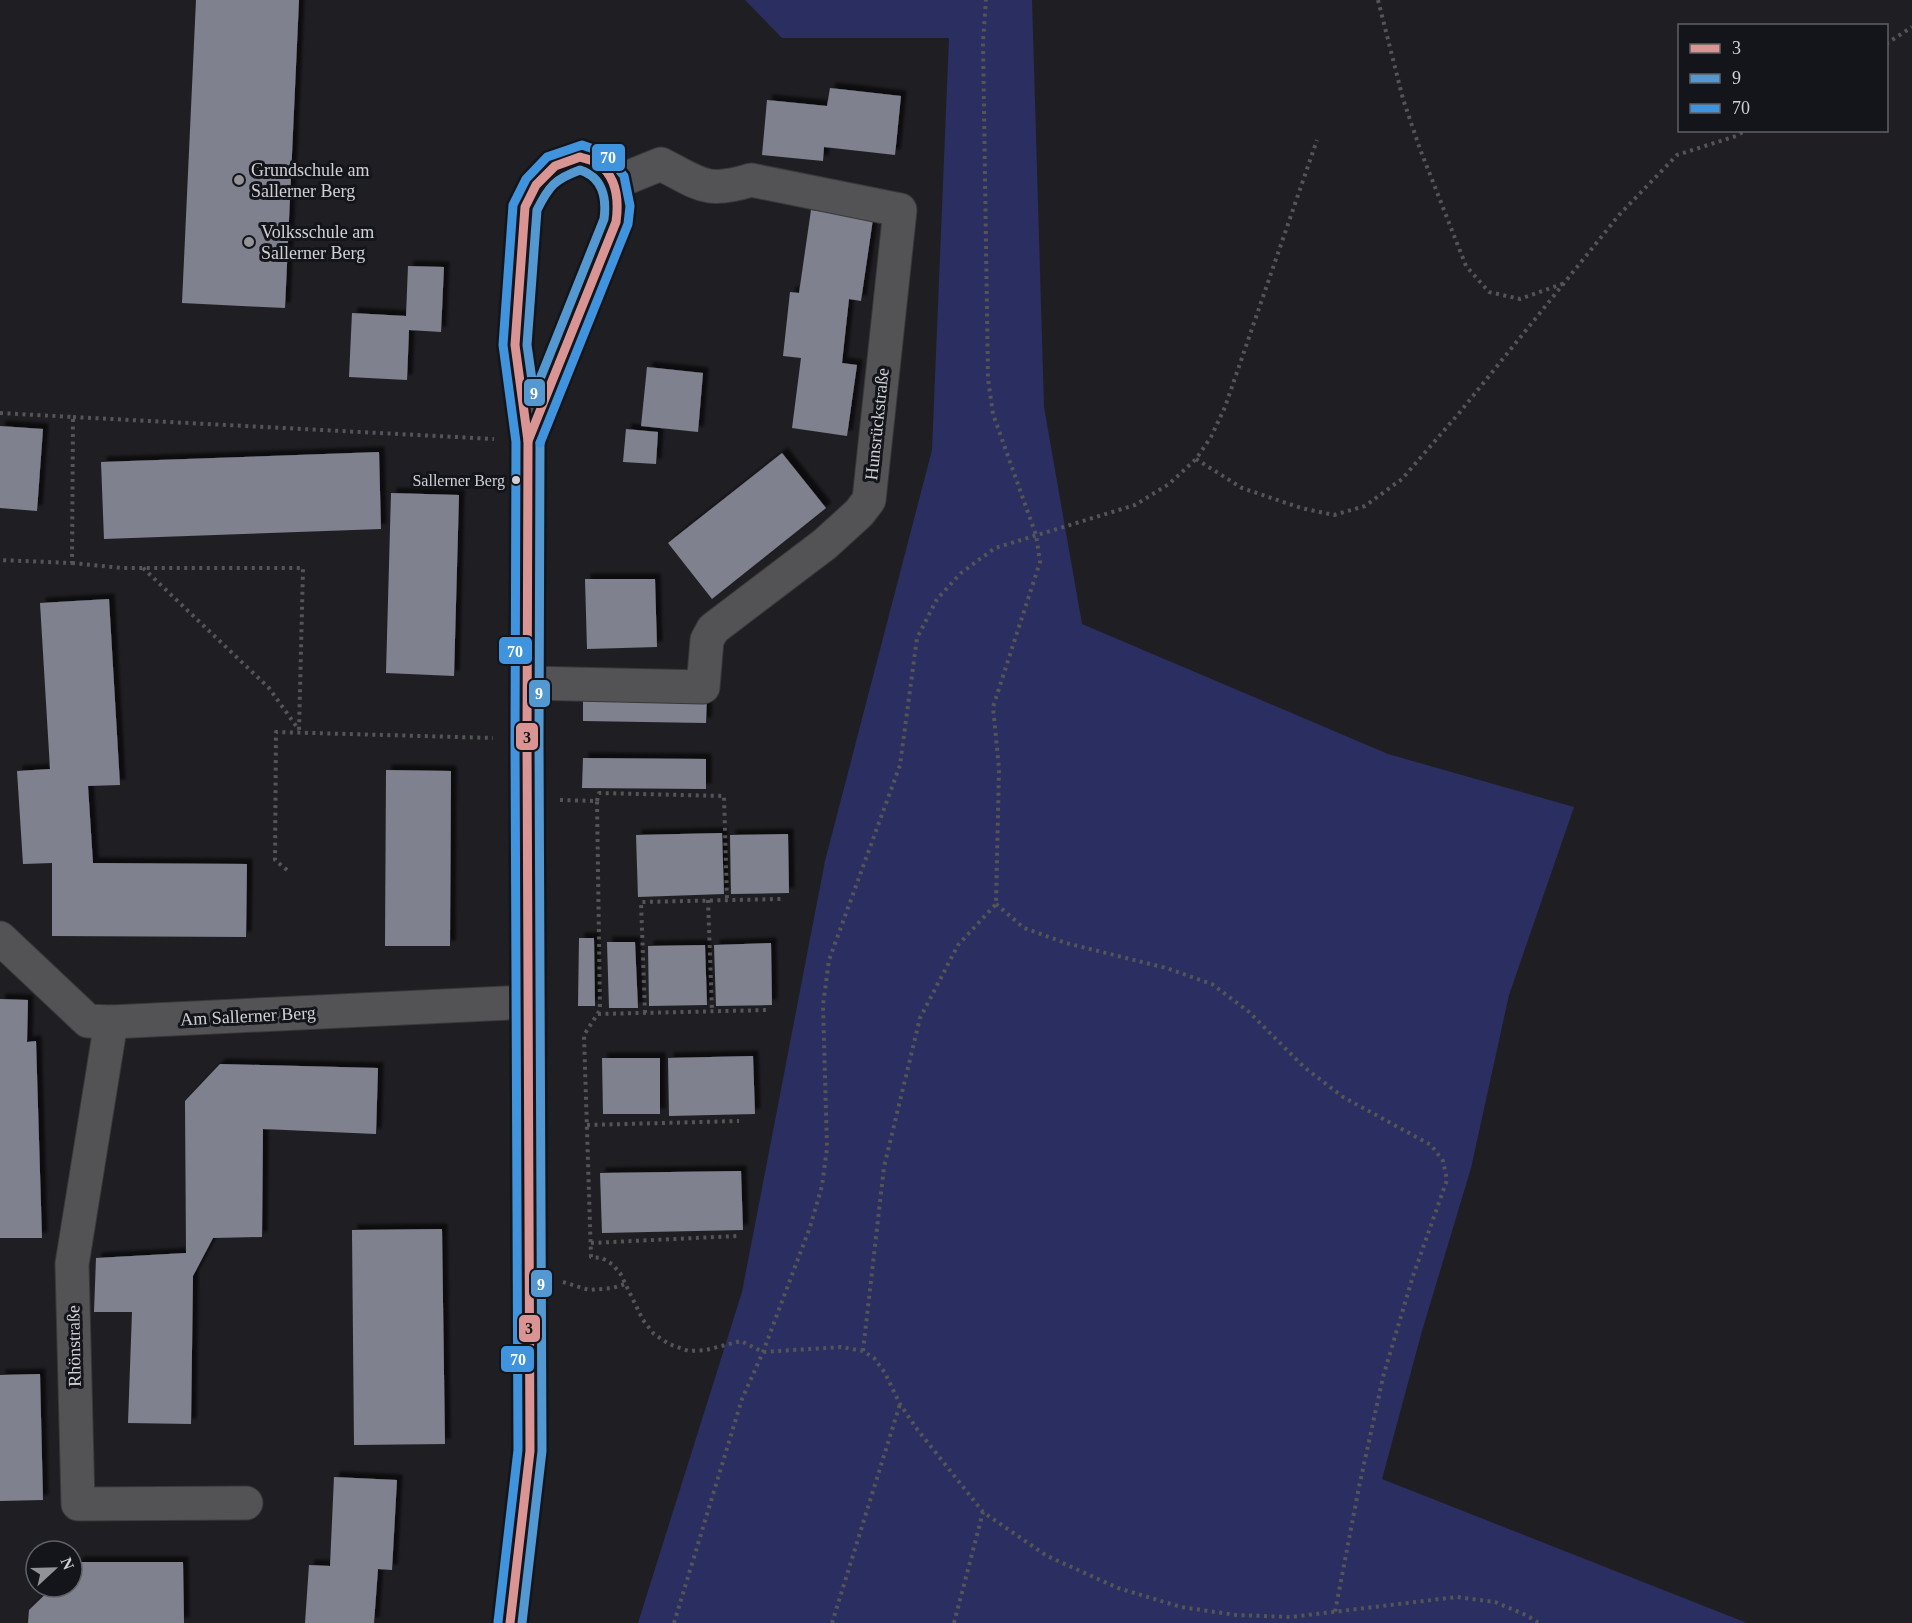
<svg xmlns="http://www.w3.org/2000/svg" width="1912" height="1623" font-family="Georgia,serif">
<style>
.green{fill:#2b2e60}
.building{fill:#80818f;filter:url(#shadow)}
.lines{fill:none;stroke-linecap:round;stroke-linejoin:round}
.minor-casing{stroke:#39393c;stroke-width:35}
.path{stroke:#545557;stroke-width:4;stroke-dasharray:3 4.5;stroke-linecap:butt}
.minor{stroke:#535355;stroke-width:33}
.bus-1-casing{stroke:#14151b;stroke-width:14}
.bus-2-casing{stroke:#14151b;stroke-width:14}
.bus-3-casing{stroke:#14151b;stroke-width:14}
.bus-1{stroke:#d99594;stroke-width:9}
.bus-2{stroke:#5398d0;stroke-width:9}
.bus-3{stroke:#4094de;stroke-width:9}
.poi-dot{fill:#939397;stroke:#14151b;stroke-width:2}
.bus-dot{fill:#d1d1d5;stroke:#14151b;stroke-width:2}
.labels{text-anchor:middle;stroke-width:6;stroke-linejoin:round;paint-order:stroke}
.bus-label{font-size:16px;fill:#d1d1d5;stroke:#14151b;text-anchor:end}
.poi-label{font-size:18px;fill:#d1d1d5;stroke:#14151b;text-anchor:start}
.street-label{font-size:18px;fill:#d1d1d5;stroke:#14151b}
.line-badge{stroke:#14151b;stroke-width:2}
.badge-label{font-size:16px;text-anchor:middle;font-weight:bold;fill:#fff}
.pale-badge-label{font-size:16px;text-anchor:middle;font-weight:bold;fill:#111}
</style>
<defs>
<filter id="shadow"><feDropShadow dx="5.5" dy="-5.5" stdDeviation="1.5" flood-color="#0009"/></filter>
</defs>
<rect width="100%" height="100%" fill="#1f1f23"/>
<path class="green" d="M 745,0 L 1032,0 L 1044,407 L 1082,624 L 1388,754 L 1574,807 L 1509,995 L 1471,1168 L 1422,1331 L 1382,1479 L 1747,1623 L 638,1623 L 742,1292 L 825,861 L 932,450 L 949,38 L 782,38 Z"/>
<g class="building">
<path d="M 196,0 L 299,0 L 285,308 L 182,303 Z"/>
<path d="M 830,88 L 901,96 L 895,155 L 824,147 L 823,161 L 762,155 L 767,100 L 827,106 Z"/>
<path d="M 811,210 L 873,219 L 861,301 L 849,299 L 842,363 L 857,365 L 847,436 L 792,428 L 801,358 L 783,356 L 790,292 L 799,293 Z"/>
<path d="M 408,266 L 444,267 L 441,332 L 409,330 L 407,380 L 349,377 L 352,313 L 406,316 Z"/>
<path d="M 647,367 L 703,373 L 698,432 L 641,426 Z"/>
<path d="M 0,426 L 43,429 L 37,511 L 0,508 Z"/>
<path d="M 626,429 L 658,432 L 656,464 L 623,462 Z"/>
<path d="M 379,452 L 381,529 L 104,539 L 101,462 Z"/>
<path d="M 782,453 L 826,508 L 712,599 L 668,543 Z"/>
<path d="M 391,493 L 459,495 L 454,676 L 386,673 Z"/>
<path d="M 585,579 L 655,579 L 657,647 L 587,649 Z"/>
<path d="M 109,599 L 120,785 L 88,786 L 93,863 L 247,864 L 246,937 L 52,936 L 52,863 L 23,864 L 17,771 L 50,769 L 40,603 Z"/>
<path d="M 583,691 L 707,692 L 706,723 L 583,721 Z"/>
<path d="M 583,758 L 706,759 L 706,789 L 582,788 Z"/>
<path d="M 386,770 L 451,771 L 450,946 L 385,946 Z"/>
<path d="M 722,833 L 724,894 L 638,897 L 636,835 Z"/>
<path d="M 788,834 L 789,893 L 731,894 L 730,835 Z"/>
<path d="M 579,938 L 594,938 L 595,1006 L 578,1006 Z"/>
<path d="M 607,942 L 635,942 L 638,1008 L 609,1008 Z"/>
<path d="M 771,943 L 772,1005 L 716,1006 L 714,945 Z"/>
<path d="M 705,945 L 707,1005 L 649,1006 L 648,946 Z"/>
<path d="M 0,999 L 28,1000 L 27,1042 L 36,1041 L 42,1238 L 0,1238 Z"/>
<path d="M 753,1056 L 755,1114 L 669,1116 L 668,1058 Z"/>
<path d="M 602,1058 L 660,1058 L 660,1114 L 603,1114 Z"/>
<path d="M 220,1064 L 378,1068 L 376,1134 L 263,1129 L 262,1237 L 213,1238 L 193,1276 L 191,1424 L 128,1423 L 132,1312 L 94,1312 L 96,1258 L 186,1253 L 185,1101 Z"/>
<path d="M 741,1171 L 743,1230 L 602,1233 L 600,1173 Z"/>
<path d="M 442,1229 L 445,1444 L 354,1445 L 352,1230 Z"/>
<path d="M 40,1374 L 43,1500 L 0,1501 L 0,1375 Z"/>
<path d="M 334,1477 L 397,1480 L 392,1570 L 378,1569 L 374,1623 L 305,1623 L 309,1565 L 330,1566 Z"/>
<path d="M 79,1562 L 183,1562 L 184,1623 L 28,1623 L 29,1610 L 53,1587 L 72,1587 L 72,1568 Z"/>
</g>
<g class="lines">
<g class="minor-casing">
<g id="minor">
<path d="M 527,683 L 703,687 L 707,640 L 713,629 L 825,544 L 859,513 L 869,500 L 900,210 L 751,180 C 706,194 700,184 661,164 L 614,183"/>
<path d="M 0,938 L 88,1021 L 111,1022 L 528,1002"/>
<path d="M 111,1022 L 72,1264 L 78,1504 L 246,1503"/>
<path d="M 510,1623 L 530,1451 L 527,740 L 528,441 L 515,345 L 525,207 L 536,185 L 555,166 L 580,157 L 598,163 L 614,183 L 618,207 L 616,222 L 528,441"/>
</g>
</g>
<g class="path">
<path d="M 1378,0 L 1403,99 L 1420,149 L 1466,266 L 1489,292 L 1520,299 L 1565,283"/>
<path d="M 1886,44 L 1912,27"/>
<path d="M 0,413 L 73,417 L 72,563 L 0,560"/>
<path d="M 73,417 L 494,439"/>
<path d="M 1196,459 L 1242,488 L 1301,508 L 1334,515 L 1365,506 L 1402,479 L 1460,412 L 1619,215 L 1677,155 L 1736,136 L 1746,130"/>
<path d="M 72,563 L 122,568 L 303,568 L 299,731"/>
<path d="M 143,568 L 269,688 L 299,730"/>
<path d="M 560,800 L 597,801 L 600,1010 L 584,1035 L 591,1257 L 602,1258 L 612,1264 L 620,1273 L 643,1320 L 654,1334 L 669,1344 L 689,1351 L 706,1350 L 741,1341 L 763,1352 L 841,1347 L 863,1351 L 874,1358 L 885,1373 L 900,1404 L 917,1429 L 983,1512 L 1047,1556 L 1118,1588 L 1181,1607 L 1236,1615 L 1291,1617 L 1457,1597 L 1495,1602 L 1526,1615 L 1539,1623"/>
<path d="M 597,801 L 599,793 L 724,796 L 727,900"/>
<path d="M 287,870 L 275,860 L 276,732 L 493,738"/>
<path d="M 708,900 L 712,1011"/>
<path d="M 996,904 L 1024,928 L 1066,943 L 1166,968 L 1212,984 L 1249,1012 L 1304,1067 L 1343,1097 L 1431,1145 L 1443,1161 L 1447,1180 L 1413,1276 L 1383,1377 L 1359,1487 L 1335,1612"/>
<path d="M 645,1013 L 641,902 L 782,899"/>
<path d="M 598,1014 L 768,1010"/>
<path d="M 587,1125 L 739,1121"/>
<path d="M 591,1243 L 737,1236"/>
<path d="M 563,1282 L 589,1290 L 613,1288 L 625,1284"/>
<path d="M 863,1351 L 884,1167 L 920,1018 L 958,945 L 996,904 L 999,769 L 993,707 L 1040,562 L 1036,535 L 993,414 L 988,379 L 983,41 L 986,0"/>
<path d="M 674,1623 L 742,1399 L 763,1352 L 810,1227 L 822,1186 L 827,1148 L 823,1005 L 829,960 L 900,765 L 917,638 L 937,599 L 961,573 L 995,548 L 1135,505 L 1169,484 L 1196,459 L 1211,437 L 1225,407 L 1317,140"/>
<path d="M 832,1623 L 900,1404"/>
<path d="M 954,1623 L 983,1512"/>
</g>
<use href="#minor" class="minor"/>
<g class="bus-1-casing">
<g id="bus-1">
<path d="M 580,157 C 586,159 594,160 599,164 C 617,178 619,201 616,222 L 528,441 L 515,345 L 525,207 L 536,185 L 555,166 Z"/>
<path d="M 510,1623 L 530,1451 L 527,740 L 528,441"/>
</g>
</g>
<g class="bus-2-casing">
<g id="bus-2">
<path d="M 580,170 C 602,177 607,197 604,219 L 534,394 L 527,345 L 537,210 C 549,186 555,179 580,170 Z"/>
<path d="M 522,1623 L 542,1451 L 539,740 L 540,443"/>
</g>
</g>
<g class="bus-3-casing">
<path id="bus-3" d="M 498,1622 L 518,1450 L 515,740 L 516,442 L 503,345 L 513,205 L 526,179 L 547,157 L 582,145 L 605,153 L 624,176 L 630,206 L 628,224 L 540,443"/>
</g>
<use href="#bus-1" class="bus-1"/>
<use href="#bus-2" class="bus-2"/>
<use href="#bus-3" class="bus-3"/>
</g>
<g class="poi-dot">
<circle cx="239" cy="180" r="6"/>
<circle cx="249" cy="242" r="6"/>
</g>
<circle class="bus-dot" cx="516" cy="480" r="5"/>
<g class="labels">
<g class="bus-label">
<text x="505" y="486">Sallerner Berg</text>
</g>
<g class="poi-label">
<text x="251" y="176">Grundschule am<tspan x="251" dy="21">Sallerner Berg</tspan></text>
<text x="261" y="238">Volksschule am<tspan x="261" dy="21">Sallerner Berg</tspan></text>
</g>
<g class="street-label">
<text transform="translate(877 424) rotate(-84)" y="6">Hunsrückstraße</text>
<text transform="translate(248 1016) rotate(-3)" y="6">Am Sallerner Berg</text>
<text transform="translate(74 1346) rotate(-91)" y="6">Rhönstraße</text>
</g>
</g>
<g class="line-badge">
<rect x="591" y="143" width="35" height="29" rx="6" fill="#4094de"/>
<rect x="523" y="378" width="23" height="29" rx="6" fill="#5398d0"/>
<rect x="498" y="636" width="35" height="29" rx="6" fill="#4094de"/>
<rect x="528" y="679" width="23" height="29" rx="6" fill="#5398d0"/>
<rect x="515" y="722" width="24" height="29" rx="6" fill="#d99594"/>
<rect x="530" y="1269" width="23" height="29" rx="6" fill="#5398d0"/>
<rect x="518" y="1314" width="23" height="29" rx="6" fill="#d99594"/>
<rect x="500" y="1345" width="35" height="28" rx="6" fill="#4094de"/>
</g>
<g class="badge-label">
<text x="608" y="163">70</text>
<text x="534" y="399">9</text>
<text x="515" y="657">70</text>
<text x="539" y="699">9</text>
<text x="541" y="1290">9</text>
<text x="518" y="1365">70</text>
</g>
<g class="pale-badge-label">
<text x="527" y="743">3</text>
<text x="529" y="1334">3</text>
</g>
<rect x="1678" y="24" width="210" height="108" fill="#14151b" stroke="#606065" stroke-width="1.5"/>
<rect x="1690" y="44" width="30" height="9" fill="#d99594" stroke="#606065" stroke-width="1.5"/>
<text x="1732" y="54" font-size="18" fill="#d1d1d5">3</text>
<rect x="1690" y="74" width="30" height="9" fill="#5398d0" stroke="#606065" stroke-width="1.5"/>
<text x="1732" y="84" font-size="18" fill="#d1d1d5">9</text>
<rect x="1690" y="104" width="30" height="9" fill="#4094de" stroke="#606065" stroke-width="1.5"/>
<text x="1732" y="114" font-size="18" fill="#d1d1d5">70</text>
<g transform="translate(54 1569) rotate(68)"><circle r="28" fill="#14151b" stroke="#606065" stroke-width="1.5"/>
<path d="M0-4.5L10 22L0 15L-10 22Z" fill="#939397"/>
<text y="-9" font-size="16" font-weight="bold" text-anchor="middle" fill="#d1d1d5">N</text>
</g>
</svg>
